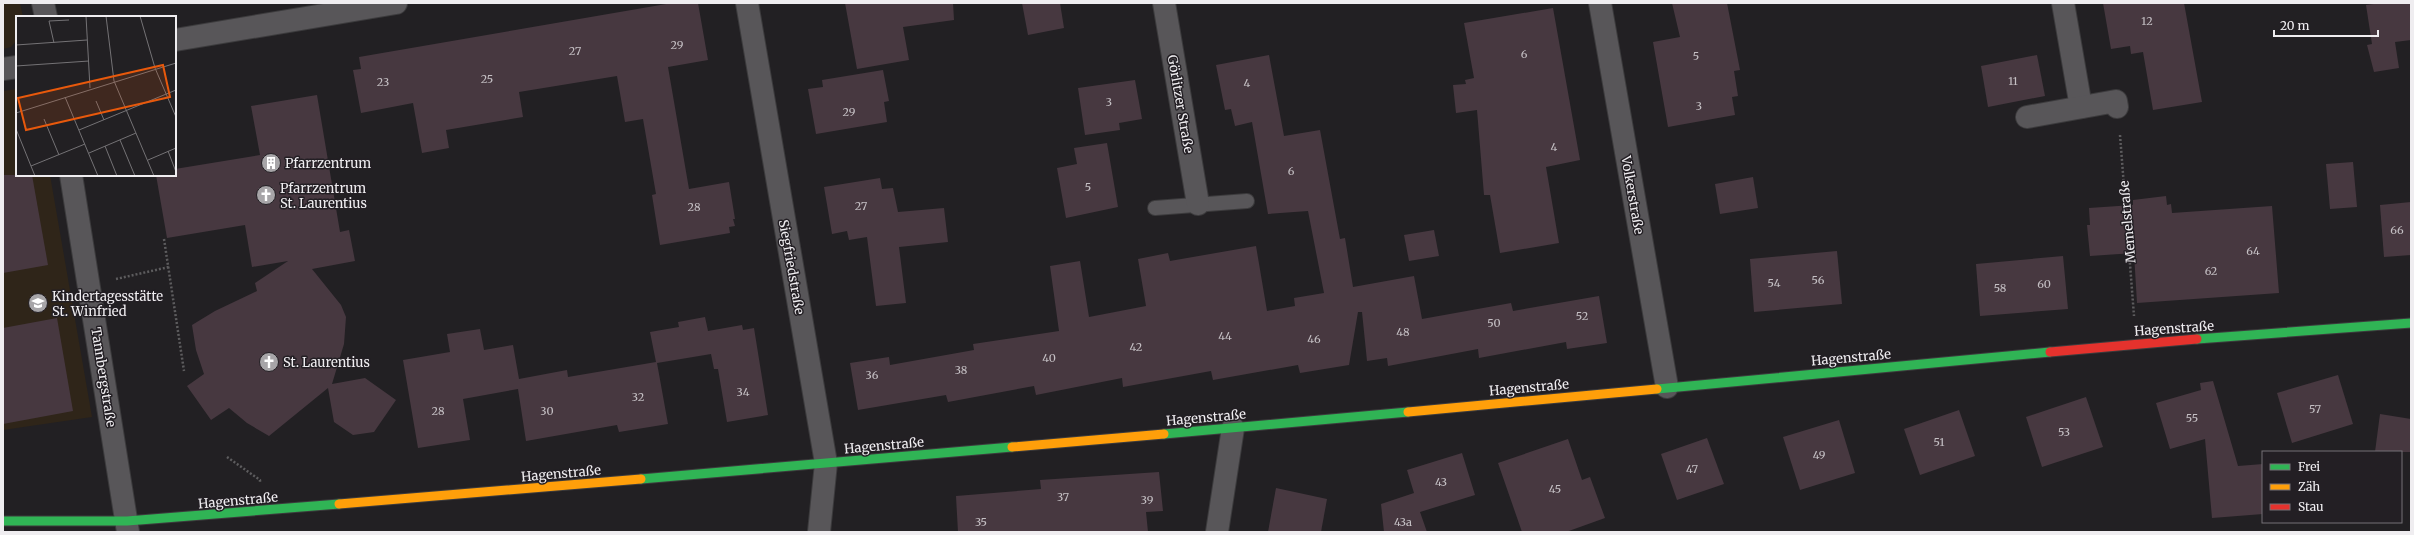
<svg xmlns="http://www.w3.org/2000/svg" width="2414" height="535" font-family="Merriweather,serif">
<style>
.education{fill:#2f2519}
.building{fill:#473840}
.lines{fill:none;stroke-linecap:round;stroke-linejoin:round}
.lane-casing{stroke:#3c3b3d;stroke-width:16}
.street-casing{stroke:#3c3b3d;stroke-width:24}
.fast-casing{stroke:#3c3b3d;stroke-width:11}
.slow-casing{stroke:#3c3b3d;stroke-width:11}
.jam-casing{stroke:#3c3b3d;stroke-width:11}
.path{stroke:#5d5c5e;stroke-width:2.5;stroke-dasharray:2 2;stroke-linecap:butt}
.lane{stroke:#585659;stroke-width:14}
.street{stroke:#585659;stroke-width:22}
.fast{stroke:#30b455;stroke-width:9}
.slow{stroke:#ff9f0a;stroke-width:9}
.jam{stroke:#e5322d;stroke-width:9}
.labels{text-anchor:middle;stroke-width:3;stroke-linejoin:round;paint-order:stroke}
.number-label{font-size:11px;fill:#c5c0c4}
.street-label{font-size:13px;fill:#efedf0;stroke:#231f24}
.poi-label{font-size:13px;fill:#efedf0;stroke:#231f24;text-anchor:start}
.inset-road{fill:none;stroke:#747275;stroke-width:1}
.view{fill:#e8590c;fill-opacity:0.15;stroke:#e8590c;stroke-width:2}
.inset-edge{fill:none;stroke:#efedf0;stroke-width:2}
</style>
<rect width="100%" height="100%" fill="#222023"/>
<g class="education">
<path d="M 3,3 L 20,3 L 23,17 L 17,17 L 17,40 L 11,47 L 3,49 Z"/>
<path d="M 17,89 L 17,175 L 50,175 L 92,417 L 3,430 L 3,91 Z"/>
</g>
<g class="building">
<path d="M 672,3 L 698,3 L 708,60 L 668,67 L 689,189 L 729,182 L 735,219 L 733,219 L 735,226 L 729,227 L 730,233 L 660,245 L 652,195 L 656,194 L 643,119 L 625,122 L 617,76 L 519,92 L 523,117 L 446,130 L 449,148 L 422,153 L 413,103 L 361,113 L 353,70 L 361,69 L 359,57 Z"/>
<path d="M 845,3 L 953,3 L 954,20 L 903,27 L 909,60 L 857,69 Z"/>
<path d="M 1022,3 L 1060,3 L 1064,28 L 1028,35 Z"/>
<path d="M 1672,3 L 1727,3 L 1740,70 L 1734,71 L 1738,96 L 1732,97 L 1735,115 L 1668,127 L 1653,42 L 1680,37 Z"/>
<path d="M 2103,3 L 2184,3 L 2202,102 L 2153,110 L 2143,52 L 2131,54 L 2130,46 L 2111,49 Z"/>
<path d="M 2381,3 L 2411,3 L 2411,40 L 2395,42 L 2399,68 L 2374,72 L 2367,45 L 2372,44 L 2366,5 Z"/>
<path d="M 1553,8 L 1580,160 L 1546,167 L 1559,243 L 1500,253 L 1490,195 L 1484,195 L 1477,110 L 1456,113 L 1453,85 L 1466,84 L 1465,80 L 1474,78 L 1464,23 Z"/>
<path d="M 1269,55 L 1284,136 L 1320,130 L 1340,239 L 1345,238 L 1353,287 L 1414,276 L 1422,319 L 1511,303 L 1513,311 L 1599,296 L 1607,343 L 1567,349 L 1566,342 L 1479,358 L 1478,349 L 1388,366 L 1387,358 L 1367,361 L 1362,312 L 1358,312 L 1349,365 L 1300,373 L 1298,365 L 1213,380 L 1211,371 L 1123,387 L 1122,378 L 1036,395 L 1034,386 L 948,402 L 946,395 L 858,410 L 850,363 L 889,357 L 890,365 L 974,350 L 973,344 L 1059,331 L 1050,266 L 1080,261 L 1089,317 L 1146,306 L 1138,259 L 1168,253 L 1170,261 L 1256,246 L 1267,311 L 1295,306 L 1294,298 L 1324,293 L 1308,211 L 1268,214 L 1252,122 L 1235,126 L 1231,109 L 1225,110 L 1216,65 Z"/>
<path d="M 2037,55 L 2045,96 L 1988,107 L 1981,66 Z"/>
<path d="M 883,70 L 889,101 L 884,102 L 887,122 L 816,134 L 808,89 L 823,87 L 822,80 Z"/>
<path d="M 1135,80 L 1142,119 L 1119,123 L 1120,130 L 1085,135 L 1078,88 Z"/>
<path d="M 317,95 L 340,232 L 349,230 L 355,261 L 312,269 L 341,305 L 346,317 L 344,344 L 332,384 L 365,378 L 396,400 L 374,432 L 353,435 L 334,422 L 328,388 L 269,436 L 247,423 L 229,408 L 211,420 L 187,386 L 204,374 L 196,350 L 192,325 L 215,311 L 257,291 L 255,283 L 288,261 L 252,267 L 245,225 L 167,238 L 156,175 L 175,175 L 175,169 L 260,155 L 251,106 Z"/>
<path d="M 1107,143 L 1118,207 L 1066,218 L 1057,168 L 1077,164 L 1074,148 Z"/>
<path d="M 2353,162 L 2357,207 L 2330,209 L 2326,164 Z"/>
<path d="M 3,175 L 32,175 L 48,265 L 3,273 Z"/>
<path d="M 1753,177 L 1758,208 L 1720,214 L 1715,184 Z"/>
<path d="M 880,178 L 882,189 L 893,188 L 898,212 L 944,208 L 948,242 L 899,247 L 906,303 L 876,306 L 867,237 L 849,240 L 847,231 L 832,234 L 824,187 Z"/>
<path d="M 2166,196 L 2167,205 L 2171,204 L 2172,213 L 2272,206 L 2279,293 L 2137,303 L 2134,253 L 2090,256 L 2087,225 L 2090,225 L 2089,208 L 2133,205 L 2133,200 Z"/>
<path d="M 2411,202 L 2411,255 L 2384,257 L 2380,205 Z"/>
<path d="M 1434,230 L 1439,256 L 1409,261 L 1404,235 Z"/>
<path d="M 1837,251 L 1842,304 L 1754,312 L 1750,259 Z"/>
<path d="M 2063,256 L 2068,309 L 1980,316 L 1976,264 Z"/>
<path d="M 705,317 L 708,331 L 742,325 L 743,330 L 754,328 L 768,415 L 727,422 L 718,369 L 714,369 L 711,354 L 657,363 L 668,424 L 619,432 L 617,425 L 526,441 L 518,389 L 463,399 L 470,440 L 418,448 L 403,360 L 450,352 L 447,334 L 480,329 L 484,350 L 513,345 L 519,379 L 567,370 L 568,377 L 656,362 L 650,332 L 679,327 L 678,322 Z"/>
<path d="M 57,318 L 73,411 L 3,424 L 3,328 Z"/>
<path d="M 2338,375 L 2353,424 L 2292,443 L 2277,393 Z"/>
<path d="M 2213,381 L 2238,466 L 2263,464 L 2263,514 L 2212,518 L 2205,439 L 2170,449 L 2156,403 L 2201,390 L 2200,383 Z"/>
<path d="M 2086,397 L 2103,447 L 2042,467 L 2026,417 Z"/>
<path d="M 1959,410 L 1975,456 L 1920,475 L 1904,429 Z"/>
<path d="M 2380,414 L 2411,419 L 2411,452 L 2375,452 Z"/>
<path d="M 1839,420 L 1855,473 L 1800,490 L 1783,437 Z"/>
<path d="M 1707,438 L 1724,484 L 1677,500 L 1661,454 Z"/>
<path d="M 1568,439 L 1582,480 L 1590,477 L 1605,518 L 1566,532 L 1522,532 L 1498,463 Z"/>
<path d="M 1462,453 L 1475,495 L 1420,512 L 1427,532 L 1384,532 L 1381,504 L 1414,493 L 1407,470 Z"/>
<path d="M 1159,472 L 1163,511 L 1146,512 L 1148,532 L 958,532 L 956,496 L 1041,489 L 1040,480 Z"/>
<path d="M 1276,488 L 1327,499 L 1321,532 L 1268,532 Z"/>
</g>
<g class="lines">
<g class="lane-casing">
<path id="lane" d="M 1155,208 L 1247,201"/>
</g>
<g class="street-casing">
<g id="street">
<path d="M 43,3 L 46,17"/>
<path d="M 747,3 L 826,463 L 819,532"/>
<path d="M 1164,3 L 1198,204"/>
<path d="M 1600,3 L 1667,387"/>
<path d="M 2063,3 L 2081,107"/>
<path d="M 175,40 L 396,3"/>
<path d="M 3,69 L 17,67"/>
<path d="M 2027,117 L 2116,101 L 2117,107"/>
<path d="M 71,175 L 128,532"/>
<path d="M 1217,532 L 1233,428"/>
</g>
</g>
<g class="fast-casing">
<g id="fast">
<path d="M 2197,339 L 2411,323"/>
<path d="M 1657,389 L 2050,352"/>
<path d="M 1164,434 L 1408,412"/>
<path d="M 641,479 L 1012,447"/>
<path d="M 3,521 L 127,521 L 339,504"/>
</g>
</g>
<g class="slow-casing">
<g id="slow">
<path d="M 1408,412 L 1657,389"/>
<path d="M 1012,447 L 1164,434"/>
<path d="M 339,504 L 641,479"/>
</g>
</g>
<g class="jam-casing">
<path id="jam" d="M 2050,352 L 2197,339"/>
</g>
<g class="path">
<path d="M 2120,135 L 2134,316"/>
<path d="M 164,239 L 184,371"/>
<path d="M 116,279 L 169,267"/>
<path d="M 227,457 L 260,480 L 260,482"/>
</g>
<use href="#lane" class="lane"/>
<use href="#street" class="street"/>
<use href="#fast" class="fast"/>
<use href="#slow" class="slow"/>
<use href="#jam" class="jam"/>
</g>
<defs>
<g id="building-disc" transform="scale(1)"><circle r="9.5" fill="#a7a5a8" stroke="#231f24"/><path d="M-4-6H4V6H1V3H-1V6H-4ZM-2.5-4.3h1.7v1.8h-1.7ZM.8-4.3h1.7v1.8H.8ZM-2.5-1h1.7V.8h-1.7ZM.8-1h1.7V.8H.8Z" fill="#fff"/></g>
<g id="church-disc" transform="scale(1)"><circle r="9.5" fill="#a7a5a8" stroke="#231f24"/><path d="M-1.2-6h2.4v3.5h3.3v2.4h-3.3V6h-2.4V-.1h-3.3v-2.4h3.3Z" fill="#fff"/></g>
<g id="school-disc" transform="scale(1)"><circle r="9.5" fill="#a7a5a8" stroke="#231f24"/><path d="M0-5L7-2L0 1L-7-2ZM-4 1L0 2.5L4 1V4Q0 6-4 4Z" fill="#fff"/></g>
</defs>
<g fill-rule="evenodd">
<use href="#building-disc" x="271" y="163"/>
<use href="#church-disc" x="266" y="195"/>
<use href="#school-disc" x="38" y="303"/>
<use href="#church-disc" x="269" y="362"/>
</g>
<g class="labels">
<g class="number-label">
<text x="2147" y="25">12</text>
<text x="677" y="49">29</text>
<text x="575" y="55">27</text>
<text x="1524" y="58">6</text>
<text x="1696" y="60">5</text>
<text x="487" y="83">25</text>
<text x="2013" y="85">11</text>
<text x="383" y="86">23</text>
<text x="1247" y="87">4</text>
<text x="1109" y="106">3</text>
<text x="1699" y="110">3</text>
<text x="849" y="116">29</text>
<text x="1554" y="151">4</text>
<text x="1291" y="175">6</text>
<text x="1088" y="191">5</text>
<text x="861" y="210">27</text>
<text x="694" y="211">28</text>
<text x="2397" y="234">66</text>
<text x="2253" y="255">64</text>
<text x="2211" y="275">62</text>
<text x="1818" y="284">56</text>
<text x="1774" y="287">54</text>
<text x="2044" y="288">60</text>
<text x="2000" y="292">58</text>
<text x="1582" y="320">52</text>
<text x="1494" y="327">50</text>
<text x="1403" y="336">48</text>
<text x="1225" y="340">44</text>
<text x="1314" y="343">46</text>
<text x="1136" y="351">42</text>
<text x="1049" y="362">40</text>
<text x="961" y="374">38</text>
<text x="872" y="379">36</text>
<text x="743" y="396">34</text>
<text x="638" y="401">32</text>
<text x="2315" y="413">57</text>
<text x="438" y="415">28</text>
<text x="547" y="415">30</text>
<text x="2192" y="422">55</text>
<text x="2064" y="436">53</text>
<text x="1939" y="446">51</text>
<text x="1819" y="459">49</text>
<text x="1692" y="473">47</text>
<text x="1441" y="486">43</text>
<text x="1555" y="493">45</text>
<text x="1063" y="501">37</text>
<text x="1147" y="504">39</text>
<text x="981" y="526">35</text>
<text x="1403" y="526">43a</text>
</g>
<g class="street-label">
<text transform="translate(1181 104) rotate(80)" y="5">Görlitzer Straße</text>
<text transform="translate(1633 195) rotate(80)" y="5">Volkerstraße</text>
<text transform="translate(2127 222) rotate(-95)" y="5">Memelstraße</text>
<text transform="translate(792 267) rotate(80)" y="5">Siegfriedstraße</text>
<text transform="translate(2174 328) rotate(-4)" y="5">Hagenstraße</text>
<text transform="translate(1851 357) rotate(-5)" y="5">Hagenstraße</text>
<text transform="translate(104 377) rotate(81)" y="5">Tannbergstraße</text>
<text transform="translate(1529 387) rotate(-5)" y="5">Hagenstraße</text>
<text transform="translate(1206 417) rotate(-5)" y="5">Hagenstraße</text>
<text transform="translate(884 445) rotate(-5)" y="5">Hagenstraße</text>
<text transform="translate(561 473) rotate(-5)" y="5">Hagenstraße</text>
<text transform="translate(238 500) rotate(-5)" y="5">Hagenstraße</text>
</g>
<g class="poi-label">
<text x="285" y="168">Pfarrzentrum</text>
<text x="280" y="193">Pfarrzentrum<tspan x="280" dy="15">St. Laurentius</tspan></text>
<text x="52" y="301">Kindertagesstätte<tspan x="52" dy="15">St. Winfried</tspan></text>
<text x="283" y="367">St. Laurentius</text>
</g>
</g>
<g transform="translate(16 16)">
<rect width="160" height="160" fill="#222023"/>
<path class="inset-road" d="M 70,0 L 74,72M 90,0 L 98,65 L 138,160M 124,0 L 139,52 L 160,101M 38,27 L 33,5 L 53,4M 0,29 L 71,24M 0,50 L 73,45M 49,81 L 82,160M 80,85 L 88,104M 0,97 L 160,47M 28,103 L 43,139M 0,113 L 19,160M 63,114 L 160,74M 104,124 L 119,160M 89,130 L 101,160M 152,135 L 160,156M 73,137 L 120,117M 132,144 L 160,132M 15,150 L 69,128"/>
<path class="view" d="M 147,49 L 154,81 L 10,114 L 2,82 Z"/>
<rect width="160" height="160" class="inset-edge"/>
</g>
<rect width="2414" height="535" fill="none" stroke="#efedf0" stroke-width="8"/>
<rect x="2262" y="451" width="140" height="72" fill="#231f24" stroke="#757176"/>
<rect x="2270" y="464" width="20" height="6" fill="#30b455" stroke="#757176"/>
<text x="2298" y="471" font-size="12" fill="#efedf0">Frei</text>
<rect x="2270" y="484" width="20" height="6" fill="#ff9f0a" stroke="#757176"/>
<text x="2298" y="491" font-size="12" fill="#efedf0">Zäh</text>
<rect x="2270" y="504" width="20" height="6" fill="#e5322d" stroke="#757176"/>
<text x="2298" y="511" font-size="12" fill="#efedf0">Stau</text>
<path d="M2274 30v6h104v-6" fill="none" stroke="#efedf0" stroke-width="2"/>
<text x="2280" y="30" font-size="12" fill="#efedf0" stroke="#231f24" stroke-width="3" paint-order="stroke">20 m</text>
</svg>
